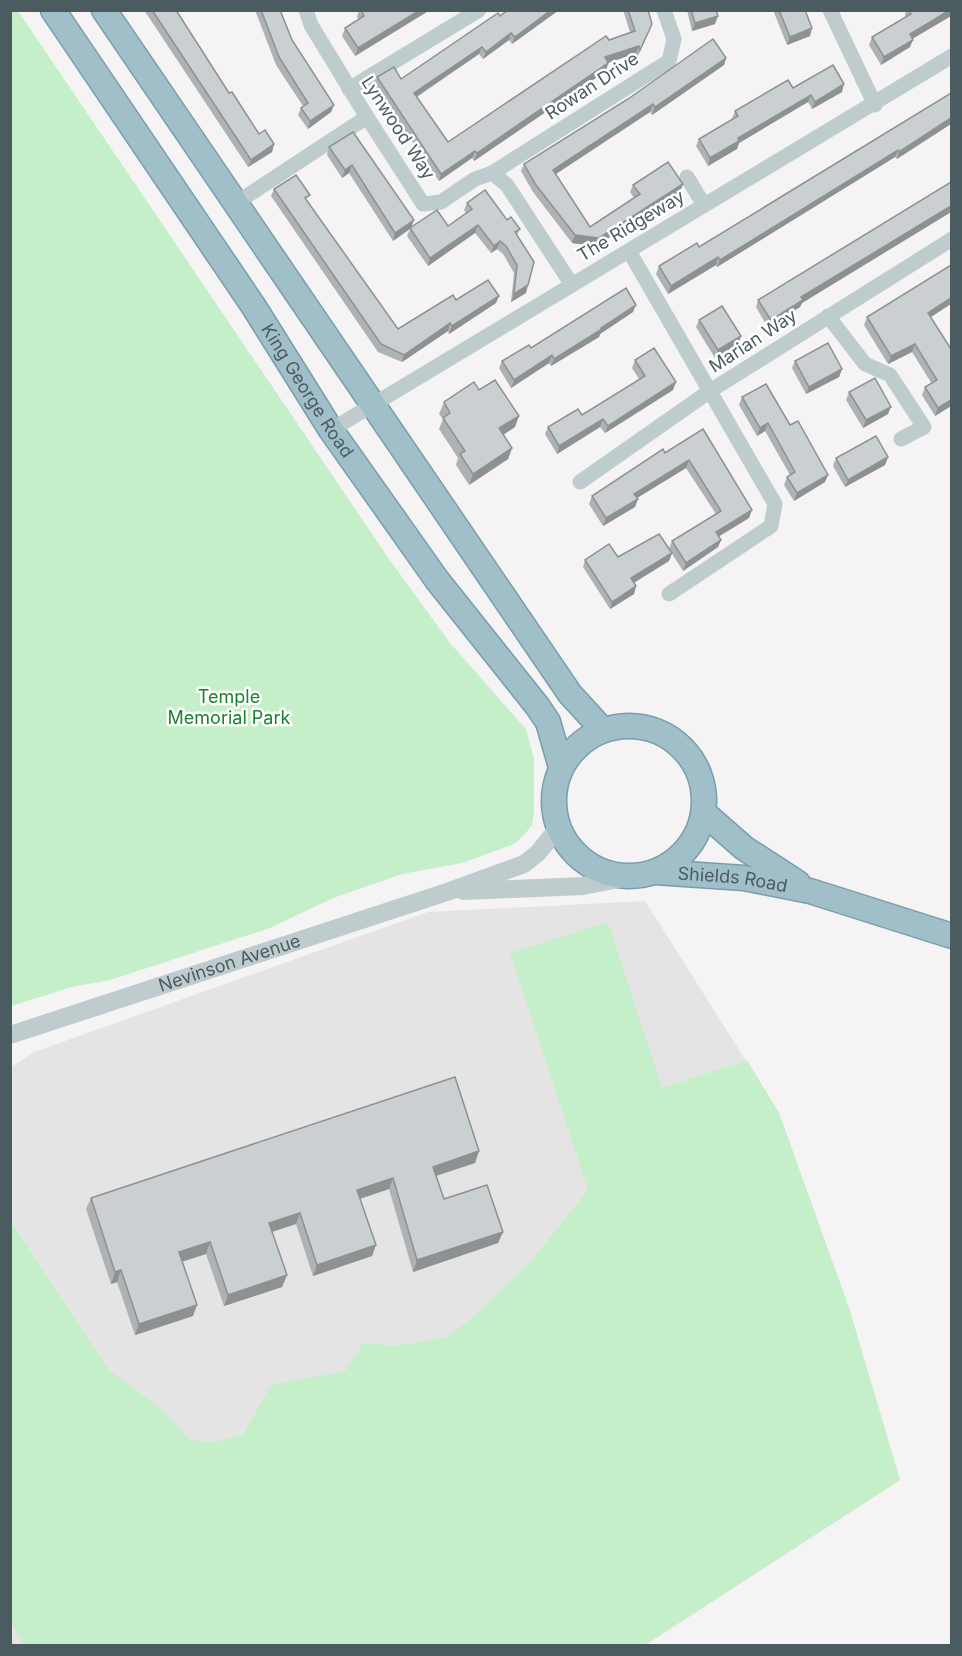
<svg xmlns="http://www.w3.org/2000/svg" width="962" height="1656" font-family="Inter,sans-serif">
<style>
.education{fill:#e5e4e5}
.green{fill:#c4efc8}
.lines{fill:none;stroke-linecap:round;stroke-linejoin:round}
.trunk-casing{stroke:#779fab;stroke-width:27}
.minor{stroke:#beccce;stroke-width:15}
.tertiary{stroke:#beccce;stroke-width:18}
.trunk{stroke:#a0bfc8;stroke-width:24}
.wall{fill:#aeb2b4}
.shaded-wall{fill:#8d9192}
.building{fill:#cacfd1;stroke:#8d9192;stroke-width:1.5}
.labels{text-anchor:middle;stroke-width:5;stroke-linejoin:round;paint-order:stroke}
.street-label{font-size:18px;fill:#4a5c60;stroke:#fff}
.park-label{font-size:18px;fill:#1a822f;stroke:#fff}
</style>
<rect width="100%" height="100%" fill="#f5f3f3"/>
<path class="education" d="M 645,901 L 779,1113 L 849,1308 L 900,1480 L 646,1645 L 11,1646 L 11,1067 L 34,1052 L 428,912 Z"/>
<g class="green">
<path d="M 18,11 L 389,559 L 450,643 L 526,729 L 534,759 L 534,812 L 532,825 L 524,835 L 514,844 L 462,863 L 402,874 L 333,898 L 270,928 L 110,980 L 72,987 L 11,1006 L 10,11 Z"/>
<path d="M 608,922 L 662,1088 L 747,1060 L 779,1113 L 849,1308 L 900,1480 L 644,1645 L 24,1645 L 10,1620 L 11,1222 L 108,1369 L 161,1409 L 190,1440 L 215,1442 L 243,1435 L 271,1385 L 345,1371 L 363,1343 L 397,1346 L 447,1337 L 478,1313 L 531,1261 L 588,1190 L 510,953 Z"/>
</g>
<g class="lines">
<g class="trunk-casing">
<g id="trunk">
<path id="s2" d="M 53,10 L 254,307 L 331,430 L 437,580 L 538,707 L 548,722 L 561,767"/>
<path d="M 104,10 L 570,694 L 603,730"/>
<circle cx="629" cy="801" r="75"/>
<path d="M 704,813 L 744,848 L 798,883"/>
<path id="s3" d="M 655,872 L 744,878 L 810,891 L 952,936"/>
</g>
</g>
<g class="minor">
<path d="M 306,10 L 311,25 L 367,117 L 423,204 L 441,202 L 475,179 L 492,173 L 507,185 L 572,285"/>
<path d="M 830,10 L 875,105"/>
<path d="M 349,89 L 479,10"/>
<path d="M 492,173 L 669,61 L 674,39 L 664,10"/>
<path d="M 687,177 L 704,205"/>
<path d="M 236,203 L 367,117"/>
<path d="M 629,251 L 775,504 L 771,526 L 669,594"/>
<path d="M 828,316 L 865,364 L 890,375 L 924,427 L 901,439"/>
<path d="M 331,430 L 952,56"/>
<path d="M 580,482 L 710,391 L 952,239"/>
</g>
<g class="tertiary">
<path d="M 464,891 L 583,886 L 629,877"/>
<path id="s1" d="M 10,1035 L 447,892 L 524,864 L 538,853 L 558,828"/>
</g>
<use href="#trunk" class="trunk"/>
</g>
<g class="wall">
<path d="M 144,10 L 176,10 L 229,93 L 259,134 L 274,144 L 272,152 L 248,167 Z"/>
<path d="M 255,10 L 280,10 L 292,40 L 334,105 L 331,112 L 308,129 L 298,115 L 301,108 L 303,106 L 276,65 Z"/>
<path d="M 359,10 L 430,10 L 355,56 L 342,36 L 345,28 L 359,20 L 357,17 Z"/>
<path d="M 508,10 L 559,10 L 512,44 L 509,40 L 483,59 L 479,54 L 417,97 L 448,142 L 609,40 L 630,32 L 623,10 L 648,10 L 649,32 L 637,58 L 636,53 L 608,63 L 606,71 L 474,161 L 472,158 L 439,181 L 374,85 L 377,77 L 401,79 Z"/>
<path d="M 687,10 L 716,10 L 715,24 L 692,31 Z"/>
<path d="M 773,10 L 805,10 L 810,36 L 787,45 Z"/>
<path d="M 906,10 L 951,10 L 951,16 L 912,39 L 910,47 L 881,65 L 869,45 L 872,37 L 906,17 L 905,15 Z"/>
<path d="M 726,58 L 724,65 L 652,115 L 650,112 L 555,174 L 590,227 L 634,198 L 630,192 L 633,185 L 680,192 L 596,246 L 572,243 L 533,192 L 521,171 L 524,164 Z"/>
<path d="M 793,88 L 842,92 L 812,109 L 808,102 L 739,143 L 737,149 L 708,166 L 696,146 L 699,139 L 732,119 L 735,111 Z"/>
<path d="M 951,93 L 897,159 L 895,157 L 717,267 L 716,265 L 668,294 L 656,274 L 659,266 L 699,247 Z"/>
<path d="M 353,132 L 411,228 L 448,226 L 466,213 L 464,210 L 467,203 L 507,220 L 520,229 L 517,235 L 526,293 L 511,302 L 514,273 L 503,254 L 497,249 L 491,253 L 475,233 L 428,266 L 407,236 L 410,229 L 393,241 L 349,173 L 342,178 L 327,155 L 329,147 Z"/>
<path d="M 951,182 L 951,212 L 802,303 L 800,307 L 768,328 L 756,307 L 758,300 Z"/>
<path d="M 274,189 L 307,202 L 398,329 L 456,300 L 496,303 L 449,334 L 448,331 L 402,362 L 378,352 L 271,196 Z"/>
<path d="M 633,312 L 600,334 L 599,337 L 551,366 L 549,363 L 511,388 L 499,368 L 502,361 L 531,348 Z"/>
<path d="M 867,317 L 931,317 L 951,349 L 951,406 L 935,416 L 922,395 L 925,387 L 932,384 L 912,352 L 888,364 L 864,325 Z"/>
<path d="M 699,320 L 741,336 L 738,344 L 715,358 L 696,327 Z"/>
<path d="M 635,360 L 673,390 L 605,433 L 600,427 L 557,454 L 545,434 L 548,427 L 582,415 L 639,379 L 632,368 Z"/>
<path d="M 795,361 L 842,369 L 839,377 L 806,394 L 792,368 Z"/>
<path d="M 479,390 L 515,427 L 503,435 L 512,448 L 508,459 L 469,485 L 456,465 L 458,458 L 439,429 L 443,419 L 439,414 L 444,402 Z"/>
<path d="M 849,392 L 888,414 L 863,428 L 846,400 Z"/>
<path d="M 742,397 L 790,425 L 825,482 L 794,501 L 784,485 L 787,477 L 790,475 L 765,431 L 757,436 L 739,405 Z"/>
<path d="M 703,429 L 749,518 L 719,536 L 721,540 L 718,547 L 683,571 L 669,549 L 672,541 L 716,514 L 686,468 L 637,498 L 635,507 L 603,526 L 589,504 L 592,496 Z"/>
<path d="M 888,457 L 885,465 L 845,487 L 833,466 L 836,458 Z"/>
<path d="M 672,553 L 669,561 L 634,582 L 636,586 L 634,594 L 610,609 L 583,567 L 585,560 Z"/>
<path d="M 479,1151 L 475,1163 L 436,1176 L 444,1199 L 503,1232 L 498,1243 L 413,1272 L 389,1189 L 360,1199 L 376,1245 L 372,1256 L 313,1276 L 296,1224 L 272,1232 L 287,1275 L 282,1287 L 224,1306 L 206,1254 L 182,1261 L 193,1316 L 135,1335 L 117,1282 L 111,1284 L 86,1209 L 91,1198 Z"/>
</g>
<g class="shaded-wall">
<path d="M 420,10 L 430,10 L 355,56 L 358,48 Z"/>
<path d="M 551,10 L 559,10 L 512,44 L 515,37 Z"/>
<path d="M 950,10 L 951,10 L 951,16 L 907,42 L 910,34 Z"/>
<path d="M 718,16 L 715,24 L 692,31 L 695,23 Z"/>
<path d="M 812,28 L 810,36 L 787,45 L 790,37 Z"/>
<path d="M 511,33 L 509,40 L 483,59 L 486,52 Z"/>
<path d="M 913,40 L 910,47 L 881,65 L 884,57 Z"/>
<path d="M 639,46 L 636,53 L 608,63 L 606,71 L 474,161 L 477,153 L 605,57 Z"/>
<path d="M 482,47 L 479,54 L 411,100 L 414,93 Z"/>
<path d="M 726,58 L 724,65 L 652,115 L 655,107 Z"/>
<path d="M 844,84 L 842,92 L 812,109 L 815,102 Z"/>
<path d="M 811,95 L 808,102 L 739,143 L 737,149 L 708,166 L 710,158 L 738,138 Z"/>
<path d="M 653,104 L 650,112 L 550,178 L 553,170 Z"/>
<path d="M 334,105 L 331,112 L 308,129 L 310,121 Z"/>
<path d="M 951,118 L 951,124 L 897,159 L 899,152 Z"/>
<path d="M 274,144 L 272,152 L 248,167 L 251,160 Z"/>
<path d="M 898,150 L 895,157 L 717,267 L 720,260 Z"/>
<path d="M 475,151 L 472,158 L 439,181 L 441,174 Z"/>
<path d="M 352,165 L 349,173 L 342,178 L 345,170 Z"/>
<path d="M 683,184 L 680,192 L 596,246 L 572,243 L 575,235 Z"/>
<path d="M 951,206 L 951,212 L 802,303 L 800,307 L 768,328 L 771,320 L 801,297 Z"/>
<path d="M 414,220 L 411,228 L 393,241 L 395,233 Z"/>
<path d="M 478,225 L 475,233 L 428,266 L 430,258 Z"/>
<path d="M 500,241 L 497,249 L 491,253 L 494,246 Z"/>
<path d="M 718,257 L 716,265 L 668,294 L 671,286 Z"/>
<path d="M 528,285 L 526,293 L 511,302 L 514,294 Z"/>
<path d="M 499,296 L 496,303 L 449,334 L 452,326 Z"/>
<path d="M 951,298 L 951,304 L 925,321 L 928,313 Z"/>
<path d="M 636,305 L 633,312 L 600,334 L 599,337 L 551,366 L 554,359 Z"/>
<path d="M 450,323 L 448,331 L 402,362 L 404,355 Z"/>
<path d="M 741,336 L 738,344 L 715,358 L 718,350 Z"/>
<path d="M 915,344 L 912,352 L 888,364 L 891,356 Z"/>
<path d="M 552,355 L 549,363 L 511,388 L 514,380 Z"/>
<path d="M 842,369 L 839,377 L 806,394 L 809,387 Z"/>
<path d="M 676,382 L 673,390 L 605,433 L 608,426 Z"/>
<path d="M 951,400 L 951,406 L 935,416 L 938,408 Z"/>
<path d="M 891,407 L 888,414 L 863,428 L 866,420 Z"/>
<path d="M 519,416 L 515,427 L 495,440 L 499,428 Z"/>
<path d="M 603,419 L 600,427 L 557,454 L 559,446 Z"/>
<path d="M 768,423 L 765,431 L 757,436 L 760,428 Z"/>
<path d="M 512,448 L 508,459 L 469,485 L 473,474 Z"/>
<path d="M 888,457 L 885,465 L 845,487 L 848,480 Z"/>
<path d="M 689,460 L 686,468 L 632,501 L 634,494 Z"/>
<path d="M 828,475 L 825,482 L 794,501 L 797,493 Z"/>
<path d="M 638,499 L 635,507 L 603,526 L 606,518 Z"/>
<path d="M 752,510 L 749,518 L 713,540 L 716,532 Z"/>
<path d="M 721,540 L 718,547 L 683,571 L 686,563 Z"/>
<path d="M 672,553 L 669,561 L 629,586 L 631,578 Z"/>
<path d="M 636,586 L 634,594 L 610,609 L 612,602 Z"/>
<path d="M 479,1151 L 475,1163 L 429,1178 L 433,1167 Z"/>
<path d="M 393,1178 L 389,1189 L 353,1201 L 357,1190 Z"/>
<path d="M 300,1213 L 296,1224 L 265,1234 L 269,1223 Z"/>
<path d="M 503,1232 L 498,1243 L 413,1272 L 417,1260 Z"/>
<path d="M 210,1242 L 206,1254 L 175,1264 L 179,1252 Z"/>
<path d="M 376,1245 L 372,1256 L 313,1276 L 317,1265 Z"/>
<path d="M 121,1270 L 117,1282 L 111,1284 L 115,1272 Z"/>
<path d="M 287,1275 L 282,1287 L 224,1306 L 228,1295 Z"/>
<path d="M 197,1305 L 193,1316 L 135,1335 L 139,1324 Z"/>
</g>
<g class="building">
<path d="M 152,10 L 176,10 L 229,93 L 232,92 L 259,134 L 265,130 L 274,144 L 251,160 Z"/>
<path d="M 261,10 L 280,10 L 292,40 L 334,105 L 310,121 L 301,108 L 308,103 L 279,57 Z"/>
<path d="M 361,10 L 420,10 L 358,48 L 345,28 L 364,16 Z"/>
<path d="M 508,10 L 551,10 L 515,37 L 511,33 L 486,52 L 482,47 L 414,93 L 448,142 L 606,36 L 609,40 L 635,31 L 628,10 L 648,10 L 652,24 L 640,50 L 639,46 L 605,57 L 608,63 L 477,153 L 475,151 L 441,174 L 377,77 L 394,67 L 401,79 L 498,13 L 500,16 Z"/>
<path d="M 691,10 L 716,10 L 718,16 L 695,23 Z"/>
<path d="M 779,10 L 805,10 L 812,28 L 790,37 Z"/>
<path d="M 909,10 L 950,10 L 910,34 L 913,40 L 884,57 L 872,37 L 911,14 Z"/>
<path d="M 713,39 L 726,58 L 655,107 L 653,104 L 553,170 L 590,227 L 640,194 L 633,185 L 668,162 L 683,184 L 599,238 L 575,235 L 536,185 L 524,164 L 628,99 Z"/>
<path d="M 833,65 L 844,84 L 815,102 L 811,95 L 738,138 L 739,141 L 710,158 L 699,139 L 738,116 L 735,111 L 788,80 L 793,88 Z"/>
<path d="M 951,93 L 951,118 L 899,152 L 898,150 L 720,260 L 718,257 L 671,286 L 659,266 L 697,243 L 699,247 Z"/>
<path d="M 353,132 L 414,220 L 395,233 L 352,165 L 345,170 L 329,147 Z"/>
<path d="M 296,175 L 310,195 L 305,198 L 398,329 L 453,295 L 456,300 L 488,280 L 499,296 L 452,326 L 450,323 L 404,355 L 381,344 L 274,189 Z"/>
<path d="M 951,182 L 951,206 L 801,297 L 803,300 L 771,320 L 758,300 Z"/>
<path d="M 485,190 L 507,220 L 511,217 L 520,229 L 515,232 L 534,262 L 528,285 L 514,294 L 517,265 L 506,246 L 500,241 L 494,246 L 478,225 L 430,258 L 410,228 L 437,210 L 448,226 L 472,209 L 467,203 Z"/>
<path d="M 951,265 L 951,298 L 928,313 L 951,349 L 951,400 L 938,408 L 925,387 L 937,380 L 915,344 L 891,356 L 867,317 Z"/>
<path d="M 626,288 L 636,305 L 601,328 L 602,329 L 554,359 L 552,355 L 514,380 L 502,361 L 529,345 L 531,348 Z"/>
<path d="M 722,306 L 741,336 L 718,350 L 699,320 Z"/>
<path d="M 828,343 L 842,369 L 809,387 L 795,361 Z"/>
<path d="M 654,348 L 676,382 L 608,426 L 603,419 L 559,446 L 548,427 L 578,409 L 582,415 L 645,376 L 635,360 Z"/>
<path d="M 875,378 L 891,407 L 866,420 L 849,392 Z"/>
<path d="M 495,380 L 519,416 L 499,428 L 512,448 L 473,474 L 460,454 L 465,451 L 443,418 L 450,413 L 444,402 L 474,382 L 479,390 Z"/>
<path d="M 766,384 L 790,425 L 798,421 L 828,475 L 797,493 L 787,477 L 795,472 L 768,423 L 760,428 L 742,397 Z"/>
<path d="M 703,429 L 752,510 L 716,532 L 721,540 L 686,563 L 672,541 L 721,511 L 689,460 L 634,494 L 638,499 L 606,518 L 592,496 L 663,449 L 665,453 Z"/>
<path d="M 876,436 L 888,457 L 848,480 L 836,458 Z"/>
<path d="M 659,534 L 672,553 L 631,578 L 636,586 L 612,602 L 585,560 L 609,544 L 618,557 Z"/>
<path d="M 455,1077 L 479,1151 L 433,1167 L 444,1199 L 487,1185 L 503,1232 L 417,1260 L 393,1178 L 357,1190 L 376,1245 L 317,1265 L 300,1213 L 269,1223 L 287,1275 L 228,1295 L 210,1242 L 179,1252 L 197,1305 L 139,1324 L 121,1270 L 115,1272 L 91,1198 Z"/>
</g>
<g class="labels">
<g class="street-label">
<text transform="translate(592 86) rotate(-33)" y="6">Rowan Drive</text>
<text transform="translate(398 128) rotate(57)" y="6">Lynwood Way</text>
<text transform="translate(631 226) rotate(-31)" y="6">The Ridgeway</text>
<text transform="translate(753 341) rotate(-33)" y="6">Marian Way</text>
<text dy="6" stroke="none"><textPath href="#s2" startOffset="458">King George Road</textPath></text>
<text dy="6" stroke="none"><textPath href="#s3" startOffset="78">Shields Road</textPath></text>
<text dy="6" stroke="none"><textPath href="#s1" startOffset="231">Nevinson Avenue</textPath></text>
</g>
<g class="park-label">
<text x="229" y="703">Temple<tspan x="229" dy="21">Memorial Park</tspan></text>
</g>
</g>
<rect width="962" height="1656" fill="none" stroke="#4a5c60" stroke-width="24"/>
</svg>
